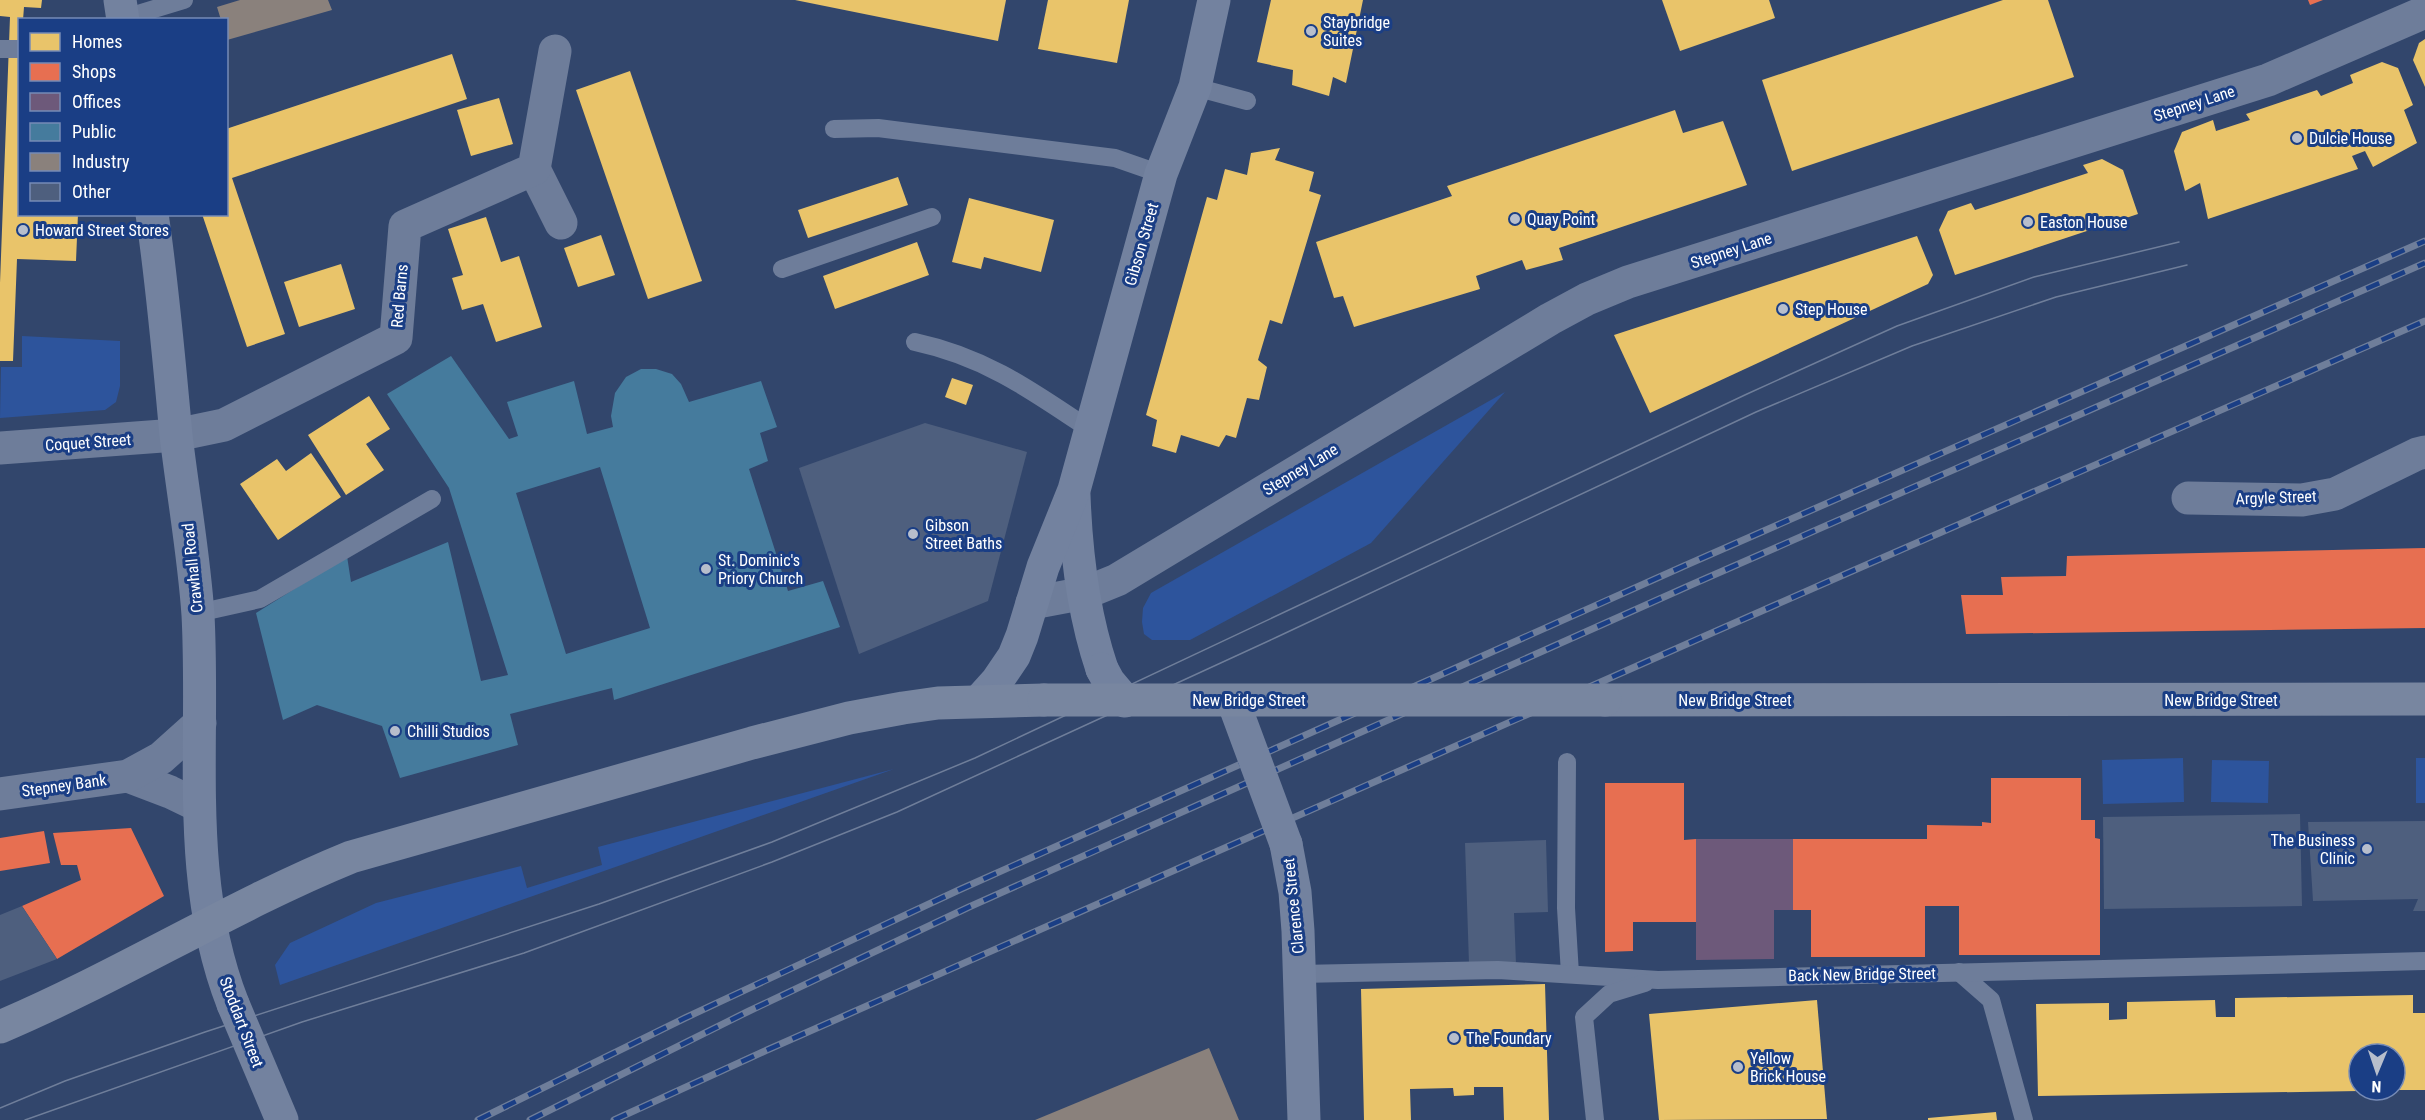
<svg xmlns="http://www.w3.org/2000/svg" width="2425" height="1120" font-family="'Roboto Condensed',sans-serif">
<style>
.green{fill:#2d549c}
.homes{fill:#e9c46a}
.shops{fill:#e76f51}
.offices{fill:#6d597a}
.public{fill:#457b9d;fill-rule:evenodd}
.industry{fill:#8a817c}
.building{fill:#4e5f7e}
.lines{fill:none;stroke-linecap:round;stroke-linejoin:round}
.service{stroke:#6e7d9a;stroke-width:18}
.minor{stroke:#6e7d9a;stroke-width:33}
.secondary{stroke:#73829f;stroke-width:33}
.primary{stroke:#7886a0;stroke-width:33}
.tram{stroke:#6f7e9a;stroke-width:1.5}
.rail-casing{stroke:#6f7e9a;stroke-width:7}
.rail{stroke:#1a3e85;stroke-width:4.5;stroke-dasharray:14;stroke-linecap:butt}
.secondary-bridge{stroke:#73829f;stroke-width:33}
.primary-bridge{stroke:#7886a0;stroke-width:33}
.poi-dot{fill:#b7becc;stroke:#1a3e85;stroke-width:2}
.labels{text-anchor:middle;stroke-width:6;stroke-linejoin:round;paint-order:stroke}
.poi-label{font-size:16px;fill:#fff;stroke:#1a3e85;text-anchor:start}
.street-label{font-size:16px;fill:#fff;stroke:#1a3e85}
</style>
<rect width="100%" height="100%" fill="#32466c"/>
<g class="green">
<path d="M 22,336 L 120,341 L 120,386 L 116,402 L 105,410 L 0,418 L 1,367 L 22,367 Z"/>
<path d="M 1505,392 L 1371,543 L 1190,640 L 1152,640 L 1144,634 L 1142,622 L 1143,608 L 1151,593 Z"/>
<path d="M 2183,758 L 2184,802 L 2103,804 L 2102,760 Z"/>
<rect x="2416" y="758" width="9" height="45"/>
<path d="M 2212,760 L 2269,761 L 2268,803 L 2211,802 Z"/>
<path d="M 894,769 L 280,985 L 275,965 L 290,943 L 376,903 L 521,866 L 527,888 L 602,865 L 598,847 Z"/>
</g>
<g class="homes">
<path d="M 0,0 L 42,0 L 41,8 L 24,7 L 23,20 L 20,20 L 20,214 L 78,214 L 76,261 L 17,259 L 13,361 L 0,361 L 0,283 L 10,17 L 0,16 Z"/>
<path d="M 795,0 L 1006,0 L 998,41 Z"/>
<path d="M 1048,0 L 1129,0 L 1117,63 L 1038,49 Z"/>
<path d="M 1271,0 L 1363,0 L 1346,83 L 1333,77 L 1329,96 L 1292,85 L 1293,70 L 1257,62 Z"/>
<path d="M 1662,0 L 1769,0 L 1775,18 L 1680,51 Z"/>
<path d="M 2003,0 L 2048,0 L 2074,77 L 1792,171 L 1762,80 Z"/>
<path d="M 2425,39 L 2425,87 L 2413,60 L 2419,43 Z"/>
<path d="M 452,54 L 467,99 L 232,178 L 285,334 L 247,347 L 202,214 L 226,214 L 226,129 Z"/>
<path d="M 2382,62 L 2398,68 L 2413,105 L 2404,110 L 2417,143 L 2373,167 L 2365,151 L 2352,156 L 2358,169 L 2208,219 L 2200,183 L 2185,191 L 2174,151 L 2182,132 L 2213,120 L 2216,131 L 2250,120 L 2246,114 L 2317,90 L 2321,96 L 2353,83 L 2350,75 Z"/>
<path d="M 630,71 L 702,281 L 648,299 L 576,90 Z"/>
<path d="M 499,98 L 513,144 L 471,156 L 457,110 Z"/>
<path d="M 1675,110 L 1683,133 L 1723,121 L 1747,185 L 1559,248 L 1563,260 L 1526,270 L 1522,260 L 1476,276 L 1480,289 L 1354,327 L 1343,296 L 1334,298 L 1316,242 L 1452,196 L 1447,186 Z"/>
<path d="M 1280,148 L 1275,160 L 1314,172 L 1309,191 L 1321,195 L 1282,324 L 1270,320 L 1258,360 L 1267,367 L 1259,400 L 1247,398 L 1236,438 L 1226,435 L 1219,447 L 1181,435 L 1176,453 L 1152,446 L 1157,420 L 1146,415 L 1207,197 L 1217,200 L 1225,169 L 1247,175 L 1251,153 Z"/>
<path d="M 2102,159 L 2123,170 L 2138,214 L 1955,275 L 1939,230 L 1948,211 L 1971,203 L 1975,210 L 2088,173 L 2083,165 Z"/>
<path d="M 898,177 L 908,205 L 808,238 L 798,210 Z"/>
<path d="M 969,198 L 1054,220 L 1041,272 L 984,257 L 981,269 L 952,262 Z"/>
<path d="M 486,217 L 501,262 L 519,256 L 542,327 L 496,342 L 483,304 L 462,310 L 452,278 L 463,275 L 448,229 Z"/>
<path d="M 601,235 L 615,275 L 578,287 L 564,248 Z"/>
<path d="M 1917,236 L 1933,275 L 1928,284 L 1650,413 L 1614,335 Z"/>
<path d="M 917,242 L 929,275 L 835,309 L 823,276 Z"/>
<path d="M 341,264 L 355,309 L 299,327 L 284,282 Z"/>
<path d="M 952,378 L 973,385 L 966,405 L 945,397 Z"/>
<path d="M 369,396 L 390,429 L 366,444 L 384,470 L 346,495 L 308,435 Z"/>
<path d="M 311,453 L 341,497 L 278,540 L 240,484 L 277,459 L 286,471 Z"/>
<path d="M 1545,984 L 1549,1120 L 1504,1120 L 1503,1087 L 1474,1087 L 1474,1095 L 1454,1096 L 1453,1088 L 1410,1089 L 1411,1120 L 1364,1120 L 1361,989 Z"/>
<path d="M 2413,995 L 2413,1013 L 2425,1013 L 2425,1090 L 2395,1090 L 2395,1054 L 2359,1054 L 2359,1091 L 2038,1096 L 2036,1004 L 2109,1003 L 2109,1020 L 2127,1019 L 2127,1002 L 2215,1000 L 2216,1017 L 2235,1017 L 2235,998 Z"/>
<path d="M 1817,1000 L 1827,1119 L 1659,1120 L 1649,1014 Z"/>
<path d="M 1996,1112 L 1997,1120 L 1928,1120 L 1928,1118 Z"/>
</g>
<g class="shops">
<path d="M 2308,0 L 2323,0 L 2310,5 Z"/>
<path d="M 2425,548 L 2425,628 L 1966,634 L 1961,595 L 2003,595 L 2001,577 L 2066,576 L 2067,556 Z"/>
<path d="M 1991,778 L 2081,778 L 2081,820 L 2095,820 L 2095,838 L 2100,839 L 2100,955 L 1959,955 L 1959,906 L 1925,906 L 1925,957 L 1811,957 L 1811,910 L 1793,910 L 1793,839 L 1927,839 L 1927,825 L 1982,826 L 1982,822 L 1991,823 Z"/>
<path d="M 1605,783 L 1684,783 L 1684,840 L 1696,839 L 1696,922 L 1633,922 L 1633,951 L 1605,952 Z"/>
<path d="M 131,828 L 164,896 L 57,959 L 22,906 L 81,880 L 77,865 L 61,865 L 53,833 Z"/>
<path d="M 44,831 L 50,863 L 0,871 L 0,838 Z"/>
</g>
<path class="offices" d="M 1696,839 L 1793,839 L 1793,910 L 1774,910 L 1774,959 L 1696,960 Z"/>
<path class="public" d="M 451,356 L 509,439 L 518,436 L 507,402 L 574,381 L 587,434 L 613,427 L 611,416 L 615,393 L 626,377 L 641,369 L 656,369 L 672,374 L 681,384 L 689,402 L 761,381 L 777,427 L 760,433 L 768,461 L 749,469 L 788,591 L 823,581 L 840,627 L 614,700 L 612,688 L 510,714 L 518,745 L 400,778 L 382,726 L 317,705 L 283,720 L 256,613 L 347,556 L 351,582 L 448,542 L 481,681 L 508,675 L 449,488 L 387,394 ZM 600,467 L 650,628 L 566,654 L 516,493 Z"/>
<g class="industry">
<path d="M 240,0 L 328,0 L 332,10 L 227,40 L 226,20 L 221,20 L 217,7 Z"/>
<path d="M 1209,1048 L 1239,1120 L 1035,1120 Z"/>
</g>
<g class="building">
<path d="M 925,423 L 1027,452 L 988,601 L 859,654 L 799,468 Z"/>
<path d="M 2300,814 L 2302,906 L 2104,909 L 2103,817 Z"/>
<path d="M 2425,821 L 2425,911 L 2413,911 L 2418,899 L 2313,901 L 2308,822 Z"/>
<path d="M 1546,840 L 1548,912 L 1514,913 L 1516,964 L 1469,964 L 1465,843 Z"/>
<path d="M 22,906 L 57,959 L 0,981 L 0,915 Z"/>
</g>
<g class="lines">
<g class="service">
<path d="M 118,20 L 184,0"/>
<path d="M 0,49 L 20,49"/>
<path d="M 1195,87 L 1247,101"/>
<path d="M 834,129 L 878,128 L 1115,158 L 1161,174"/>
<path d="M 782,269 L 932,217"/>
<path d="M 915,342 C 985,357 1031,390 1089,429"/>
<path d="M 198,613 L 260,599 L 432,499"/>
<path d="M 1567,762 L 1566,908 L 1570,974"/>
<path d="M 1959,972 L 1991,1000 L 2024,1120"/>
<path d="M 1299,974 L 1498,970 L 1658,980 L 2425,961"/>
<path d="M 1595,1120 L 1584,1017 L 1609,994 L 1645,983"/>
</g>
<g class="minor">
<path d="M 534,169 L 561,223"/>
<path d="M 0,448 L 176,435 L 224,425 L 396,338 L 405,226 L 534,169 L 555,51"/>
<path d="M 2188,498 L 2302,500 L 2335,494 L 2417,454 L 2425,452"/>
<path d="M 1032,603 L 1085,593 L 1117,580 L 1550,319 L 1587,299 L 1628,282 L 2268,80 L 2425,12"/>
<path d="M 128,776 L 170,792 L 199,806"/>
<path d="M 0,794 L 128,776 L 161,758 L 200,723"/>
</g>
<g class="secondary">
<path d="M 120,0 L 123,20"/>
<path d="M 152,214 C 163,288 169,361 176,435 C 183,495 194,555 198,615 C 205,745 184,880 233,1004"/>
<path d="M 1074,495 C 1076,551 1084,616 1102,669"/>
<path d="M 979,701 L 997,681 L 1014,656 L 1022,636 L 1043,567 L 1074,490 L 1161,174 L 1195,87 L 1214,0"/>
<path d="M 1286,844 L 1295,892 L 1298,931 L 1304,1120"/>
</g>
<g class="primary">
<path d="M 1605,700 L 2425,699"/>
<path d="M 0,1027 C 120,976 231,906 351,857 L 752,743 L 849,718 L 903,708 L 938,703 L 1044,700"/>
</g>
<g class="tram">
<path d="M 0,1108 L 65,1081 L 205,1032 L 599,904 L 772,842 L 975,758 L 1747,394 L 1897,326 L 2034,277 L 2179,242"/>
<path d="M 25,1120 L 302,1022 L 524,953 L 772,862 L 897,812 L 1277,637 L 1756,412 L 1912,346 L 2056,297 L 2187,265"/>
</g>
<g class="rail-casing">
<g id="rail">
<path d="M 478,1120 L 685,1018 L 961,889 L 1684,566 L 2425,241"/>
<path d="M 530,1120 L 747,1012 L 969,907 L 1693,584 L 2425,263"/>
<path d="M 614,1120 L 767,1050 L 1850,572 L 2425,321"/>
</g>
</g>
<use href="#rail" class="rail"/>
<g class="secondary-bridge">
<path d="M 1102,669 L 1109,682 L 1125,701"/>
<path d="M 1233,701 L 1286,844"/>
<path d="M 233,1004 L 282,1120"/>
</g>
<path class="primary-bridge" d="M 1044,700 L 1605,700"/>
</g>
<g class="poi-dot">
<circle cx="1311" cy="31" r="6"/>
<circle cx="2297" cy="138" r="6"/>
<circle cx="1515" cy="219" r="6"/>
<circle cx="2028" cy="222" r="6"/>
<circle cx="23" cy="230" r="6"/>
<circle cx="1783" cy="309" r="6"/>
<circle cx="913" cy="534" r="6"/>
<circle cx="706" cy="569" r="6"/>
<circle cx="395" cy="731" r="6"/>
<circle cx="2367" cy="849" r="6"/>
<circle cx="1454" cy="1038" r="6"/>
<circle cx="1738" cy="1067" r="6"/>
</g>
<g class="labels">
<g class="poi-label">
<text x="1323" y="28">Staybridge<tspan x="1323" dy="18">Suites</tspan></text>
<text x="2309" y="144">Dulcie House</text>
<text x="1527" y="225">Quay Point</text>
<text x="2040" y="228">Easton House</text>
<text x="35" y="236">Howard Street Stores</text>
<text x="1795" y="315">Step House</text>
<text x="925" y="531">Gibson<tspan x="925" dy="18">Street Baths</tspan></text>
<text x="718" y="566">St. Dominic's<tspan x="718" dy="18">Priory Church</tspan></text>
<text x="407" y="737">Chilli Studios</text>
<text x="2355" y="846" text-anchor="end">The Business<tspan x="2355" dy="18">Clinic</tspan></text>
<text x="1466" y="1044">The Foundary</text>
<text x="1750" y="1064">Yellow<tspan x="1750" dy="18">Brick House</tspan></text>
</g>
<g class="street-label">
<text transform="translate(2194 103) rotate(-18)" y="6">Stepney Lane</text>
<text transform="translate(1141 244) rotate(-74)" y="6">Gibson Street</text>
<text transform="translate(1731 250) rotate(-18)" y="6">Stepney Lane</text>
<text transform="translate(399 296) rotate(-85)" y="6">Red Barns</text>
<text transform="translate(88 442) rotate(-4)" y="6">Coquet Street</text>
<text transform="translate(1300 469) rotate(-31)" y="6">Stepney Lane</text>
<text transform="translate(2276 497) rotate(-2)" y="6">Argyle Street</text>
<text transform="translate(192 568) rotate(-96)" y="6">Crawhall Road</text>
<text x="1249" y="706">New Bridge Street</text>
<text x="1735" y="706">New Bridge Street</text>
<text x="2221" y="706">New Bridge Street</text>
<text transform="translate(64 785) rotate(-8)" y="6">Stepney Bank</text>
<text transform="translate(1293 906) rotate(-96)" y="6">Clarence Street</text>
<text transform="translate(1862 974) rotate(-1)" y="6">Back New Bridge Street</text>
<text transform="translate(242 1022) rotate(69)" y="6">Stoddart Street</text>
</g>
</g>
<rect x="18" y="18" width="210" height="198" fill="#1a3e85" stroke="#768bb6" stroke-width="1.5"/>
<rect x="30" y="33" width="30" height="18" fill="#e9c46a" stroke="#768bb6" stroke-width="1.5"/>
<text x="72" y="48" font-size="18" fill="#ffffff">Homes</text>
<rect x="30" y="63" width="30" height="18" fill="#e76f51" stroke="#768bb6" stroke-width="1.5"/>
<text x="72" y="78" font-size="18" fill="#ffffff">Shops</text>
<rect x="30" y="93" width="30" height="18" fill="#6d597a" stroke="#768bb6" stroke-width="1.5"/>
<text x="72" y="108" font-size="18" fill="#ffffff">Offices</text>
<rect x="30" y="123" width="30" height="18" fill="#457b9d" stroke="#768bb6" stroke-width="1.5"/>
<text x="72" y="138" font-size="18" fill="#ffffff">Public</text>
<rect x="30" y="153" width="30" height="18" fill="#8a817c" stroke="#768bb6" stroke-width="1.5"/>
<text x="72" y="168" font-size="18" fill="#ffffff">Industry</text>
<rect x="30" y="183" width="30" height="18" fill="#4e5f7e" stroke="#768bb6" stroke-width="1.5"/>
<text x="72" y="198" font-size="18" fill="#ffffff">Other</text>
<g transform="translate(2377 1072) rotate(182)"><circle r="28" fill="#1a3e85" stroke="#768bb6" stroke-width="1.5"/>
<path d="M0-4.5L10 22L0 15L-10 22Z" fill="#b7becc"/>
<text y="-9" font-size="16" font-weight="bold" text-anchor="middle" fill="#ffffff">N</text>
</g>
</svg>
